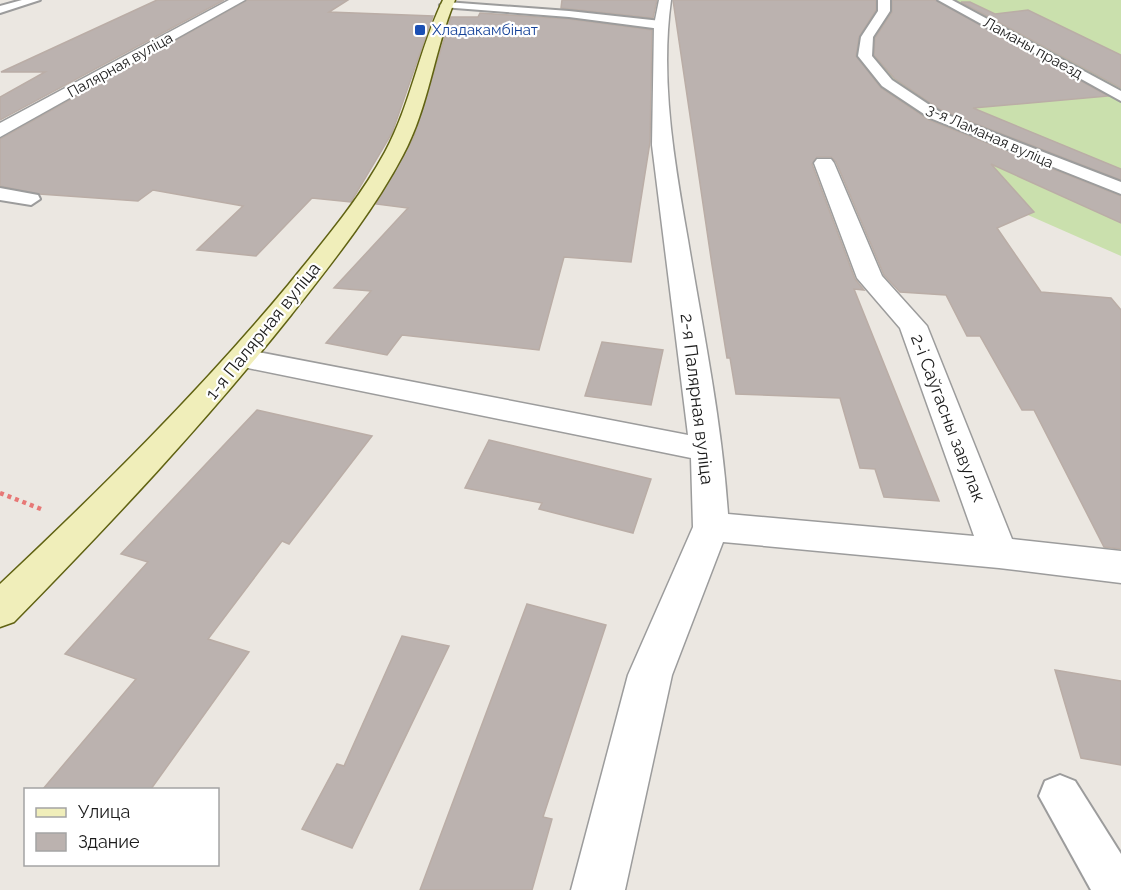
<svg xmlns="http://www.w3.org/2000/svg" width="1121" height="890" font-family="Raleway,sans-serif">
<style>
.grass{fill:#cae0ad}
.building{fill:#bbb2af;stroke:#baada6;stroke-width:1.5}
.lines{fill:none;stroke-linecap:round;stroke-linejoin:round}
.lane-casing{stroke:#9c9c9c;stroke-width:4}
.street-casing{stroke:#9c9c9c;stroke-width:3}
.secondary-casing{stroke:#606212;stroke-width:3}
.path{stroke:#e77876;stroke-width:4.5;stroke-dasharray:4 4;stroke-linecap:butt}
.lane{fill:#fff;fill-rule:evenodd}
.street{fill:#fff;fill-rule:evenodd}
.secondary{fill:#f0eeba;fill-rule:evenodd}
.transit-dot{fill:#1a4fb4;stroke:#fff;stroke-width:2}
.labels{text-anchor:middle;stroke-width:4.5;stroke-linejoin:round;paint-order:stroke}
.far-transit-label{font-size:15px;fill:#164399;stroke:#fff;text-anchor:start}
.far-street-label{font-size:15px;fill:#1b1b1b;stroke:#fff}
.street-label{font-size:18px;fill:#1b1b1b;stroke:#fff}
</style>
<rect width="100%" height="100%" fill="#ebe7e1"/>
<path class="grass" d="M 776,0 L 1121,0 L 1121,256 L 910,163 Z"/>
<g class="building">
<path d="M 157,0 L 224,0 L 0,120 L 0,97 L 45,72 L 1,72 Z"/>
<path d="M 247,0 L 348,0 L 329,12 L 433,16 L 392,133 L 351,202 L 312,198 L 256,256 L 197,250 L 243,206 L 153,190 L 138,201 L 39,194 L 0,186 L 0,139 Z"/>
<path d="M 562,0 L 657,0 L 653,18 L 561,8 Z"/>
<path d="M 673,0 L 876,0 L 876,10 L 859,37 L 856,56 L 881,88 L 929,120 L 1121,196 L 1121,223 L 991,164 L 1034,212 L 997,228 L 1041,292 L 1111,298 L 1121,310 L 1121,549 L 1104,547 L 1034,410 L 1022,410 L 980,336 L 967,336 L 946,295 L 900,292 L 884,275 L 836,162 L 831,157 L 817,157 L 812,164 L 855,279 L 864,290 L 854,289 L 939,501 L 884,497 L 875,469 L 860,468 L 840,398 L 736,394 L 730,358 L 727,358 L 712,265 Z"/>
<path d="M 892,0 L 935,0 L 1108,96 L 973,108 L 1121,169 L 1121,180 L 941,110 L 894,78 L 874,55 L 875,38 L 892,12 Z"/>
<path d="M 961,2 L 970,2 L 995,14 L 1028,10 L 1121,55 L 1121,88 Z"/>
<path d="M 480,13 L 569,19 L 652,30 L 650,142 L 631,262 L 564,257 L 539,350 L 402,335 L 387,355 L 326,343 L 371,291 L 334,288 L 408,208 L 376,204 L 414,137 L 451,17 L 478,17 Z"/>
<path d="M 602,342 L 663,350 L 651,405 L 585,396 Z"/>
<path d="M 257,410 L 372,436 L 289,544 L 282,541 L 208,639 L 249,652 L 151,789 L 43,789 L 136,679 L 65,654 L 148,562 L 121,554 Z"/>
<path d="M 489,440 L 651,479 L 633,533 L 539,509 L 542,503 L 465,488 Z"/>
<path d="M 527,604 L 606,625 L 543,817 L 552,819 L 532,890 L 420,890 Z"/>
<path d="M 402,636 L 449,646 L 352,848 L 302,829 L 337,764 L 344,766 Z"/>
<path d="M 1055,670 L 1121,681 L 1121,765 L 1081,758 Z"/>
</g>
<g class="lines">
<g class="lane-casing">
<g id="lane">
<path d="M 22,0 L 40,0 L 0,13 L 0,6 Z"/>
<path d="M 878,0 L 890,0 L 890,11 L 873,37 L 872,56 L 892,80 L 940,112 L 1121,182 L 1121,194 L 930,118 L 882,86 L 858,56 L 861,37 L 878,11 Z"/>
<path d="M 938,0 L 952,0 L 1121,91 L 1121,101 Z"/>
<path d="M 446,2 L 569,11 L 661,21 L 667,25 L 661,29 L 569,17 L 442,7 L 440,5 Z"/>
<path d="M 0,188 L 38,195 L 40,199 L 31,205 L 0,200 Z"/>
<path d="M 1060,775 L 1075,781 L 1121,854 L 1121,890 L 1091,890 L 1039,796 L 1045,781 Z"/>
</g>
</g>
<g class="street-casing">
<g id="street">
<path d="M 229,0 L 245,0 L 0,137 L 0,123 Z"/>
<path d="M 659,0 L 671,0 C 660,79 674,161 688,240 C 703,331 722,422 728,514 L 974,536 L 900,328 L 857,278 L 814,163 L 817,159 L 831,159 L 834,163 L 882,276 L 927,326 L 1012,539 L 1121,551 L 1121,583 L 999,568 L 723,542 L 672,675 L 625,890 L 571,890 L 628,675 L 693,527 L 691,458 L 243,367 L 233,364 L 228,358 L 233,352 L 243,349 L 688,435 L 652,145 L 654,25 Z"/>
</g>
</g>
<g class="secondary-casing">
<path id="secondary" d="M 443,0 L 455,0 C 434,50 429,107 403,155 C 373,212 331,264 291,315 C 205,423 111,523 14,622 L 0,627 L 0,584 C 101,489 200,391 289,284 C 323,242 359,200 385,152 C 411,104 419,49 443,0 Z"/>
</g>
<path class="path" d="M 0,493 L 41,509"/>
<use href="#lane" class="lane"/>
<use href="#street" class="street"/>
<use href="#secondary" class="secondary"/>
</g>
<rect class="transit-dot" x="414" y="24" width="12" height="12" rx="3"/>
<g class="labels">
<g class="far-transit-label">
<text x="432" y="35">Хладакамбінат</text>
</g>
<g class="far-street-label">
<text transform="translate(1033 48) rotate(29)" y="5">Ламаны праезд</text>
<text transform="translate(120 65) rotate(-29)" y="5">Палярная вуліца</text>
<text transform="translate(990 136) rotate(24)" y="5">3-я Ламаная вуліца</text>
</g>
<g class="street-label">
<text transform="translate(263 331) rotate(-51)" y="6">1-я Палярная вуліца</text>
<text transform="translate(697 399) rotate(83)" y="6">2-я Палярная вуліца</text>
<text transform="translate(948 418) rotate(69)" y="6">2-і Саўгасны завулак</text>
</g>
</g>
<rect x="24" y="788" width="195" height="78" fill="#ffffff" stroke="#a4a4a4" stroke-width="1.5"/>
<rect x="36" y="808" width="30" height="9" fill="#f0eeba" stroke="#a4a4a4" stroke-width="1.5"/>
<text x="78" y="818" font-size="18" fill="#1b1b1b">Улица</text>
<rect x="36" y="833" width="30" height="18" fill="#bbb2af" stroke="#a4a4a4" stroke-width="1.5"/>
<text x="78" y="848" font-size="18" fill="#1b1b1b">Здание</text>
</svg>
